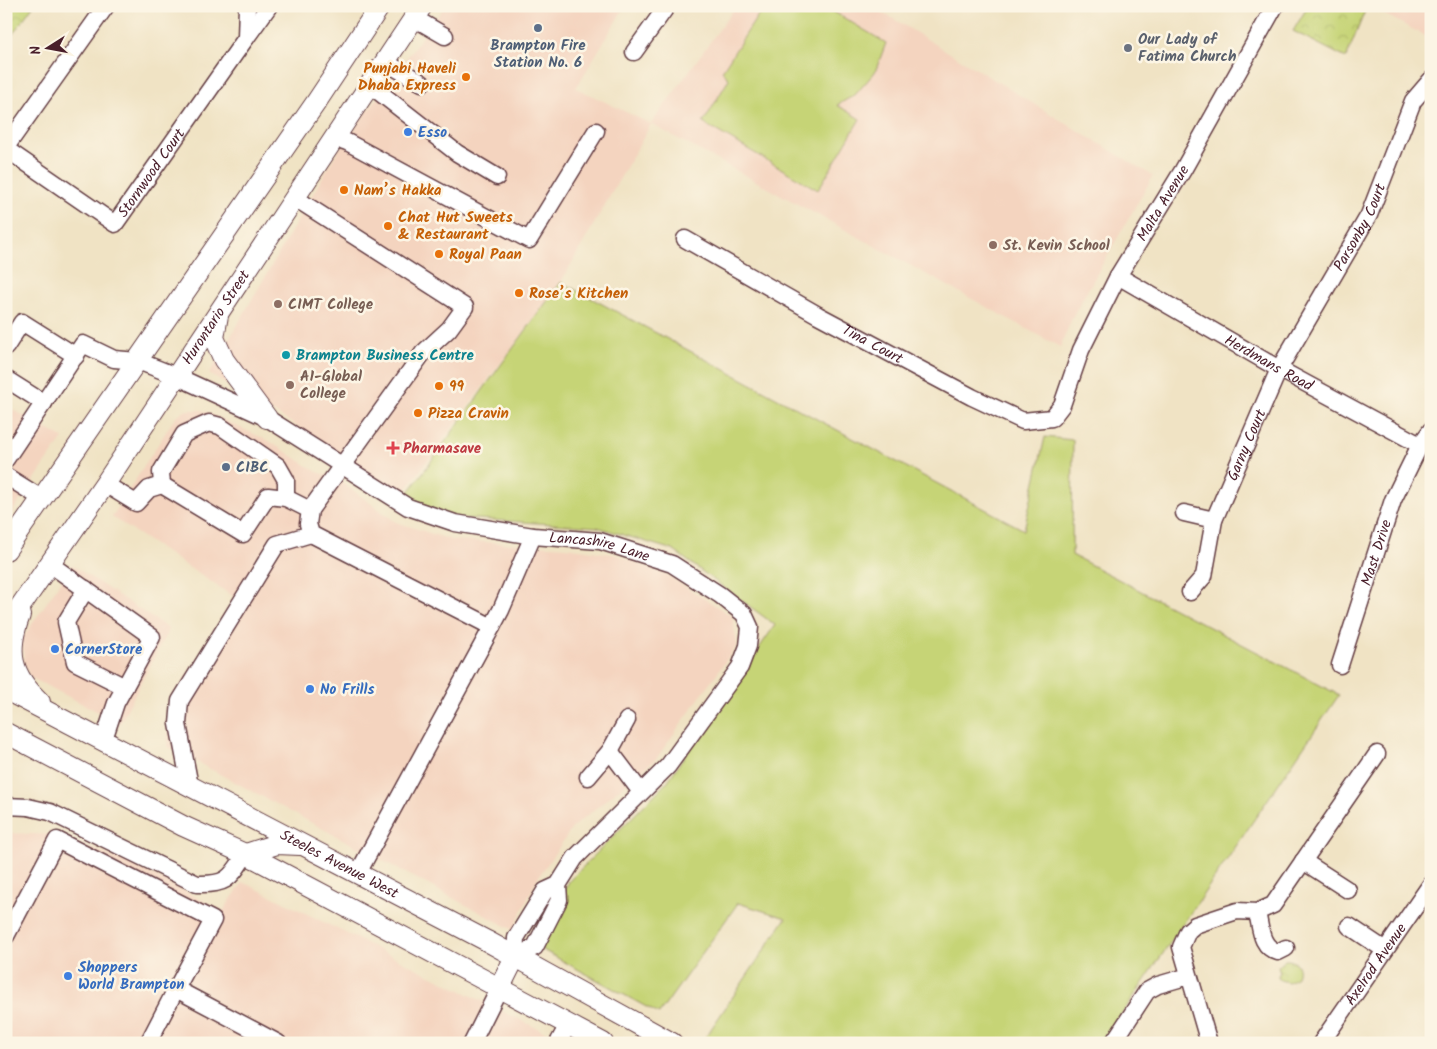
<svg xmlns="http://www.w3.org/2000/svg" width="1437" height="1049" font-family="Kalam,sans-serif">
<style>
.built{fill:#f4d4bf}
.grass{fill:#c6d476;stroke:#887a50}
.park{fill:url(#park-crowns);stroke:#887a50}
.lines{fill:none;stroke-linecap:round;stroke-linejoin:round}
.minor-casing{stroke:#633c42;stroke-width:19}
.major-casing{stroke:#633c42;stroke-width:22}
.minor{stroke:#fff;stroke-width:16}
.major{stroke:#fff;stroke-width:20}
.service-dot{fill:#5c6f8a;stroke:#fcf5e5;stroke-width:2}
.worship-dot{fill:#6b7280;stroke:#fcf5e5;stroke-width:2}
.food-dot{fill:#e8710a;stroke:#fcf5e5;stroke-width:2}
.shop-dot{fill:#3f7fe0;stroke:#fcf5e5;stroke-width:2}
.education-dot{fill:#8d6e63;stroke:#fcf5e5;stroke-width:2}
.culture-dot{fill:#0f9aa8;stroke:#fcf5e5;stroke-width:2}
.health-dot{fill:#e0444e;stroke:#fcf5e5;stroke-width:2}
.labels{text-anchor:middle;stroke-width:5;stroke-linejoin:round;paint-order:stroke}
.worship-label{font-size:15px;font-weight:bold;fill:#5b616d;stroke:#fcf5e5;text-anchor:start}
.service-label{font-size:15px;font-weight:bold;fill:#4e5e75;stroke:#fcf5e5}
.food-label{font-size:15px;font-weight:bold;fill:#c56008;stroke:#fcf5e5;text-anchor:start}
.shop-label{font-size:15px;font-weight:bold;fill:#366cbe;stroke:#fcf5e5;text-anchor:start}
.street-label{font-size:15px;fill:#4a1f2b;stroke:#fcf5e5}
.education-label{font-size:15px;font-weight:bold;fill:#785e54;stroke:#fcf5e5;text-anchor:start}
.culture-label{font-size:15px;font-weight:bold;fill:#0d838f;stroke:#fcf5e5;text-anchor:start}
.health-label{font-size:15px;font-weight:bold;fill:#be3a42;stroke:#fcf5e5;text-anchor:start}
</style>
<defs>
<pattern id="park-crowns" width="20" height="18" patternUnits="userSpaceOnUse" patternTransform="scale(1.25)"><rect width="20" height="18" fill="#c6d476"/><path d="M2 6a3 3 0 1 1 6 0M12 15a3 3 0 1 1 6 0" fill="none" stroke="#acb666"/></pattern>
</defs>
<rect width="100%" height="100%" fill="#fcf5e5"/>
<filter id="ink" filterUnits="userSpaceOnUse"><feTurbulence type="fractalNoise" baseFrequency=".02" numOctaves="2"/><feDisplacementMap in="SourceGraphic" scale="10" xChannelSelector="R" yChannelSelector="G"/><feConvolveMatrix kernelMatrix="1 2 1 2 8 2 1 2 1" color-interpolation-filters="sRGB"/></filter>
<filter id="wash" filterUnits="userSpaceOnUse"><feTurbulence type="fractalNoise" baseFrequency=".0096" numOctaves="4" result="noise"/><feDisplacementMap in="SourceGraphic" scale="20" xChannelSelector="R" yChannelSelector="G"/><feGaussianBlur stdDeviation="1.12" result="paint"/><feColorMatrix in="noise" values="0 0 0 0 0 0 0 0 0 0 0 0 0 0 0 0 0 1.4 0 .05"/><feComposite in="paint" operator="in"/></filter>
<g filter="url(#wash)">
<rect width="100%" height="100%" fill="#f0e3c4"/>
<g class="built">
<path d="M 445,6 L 625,6 L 576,88 L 651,124 L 736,6 L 872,6 L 1153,176 L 1074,314 L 1060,347 L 651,124 L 561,282 L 402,495 L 292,423 L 209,374 L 336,154 Z"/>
<path d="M 1369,6 L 1431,6 L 1431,39 Z"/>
<path d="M 6,406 L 63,438 L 6,521 Z"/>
<path d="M 187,410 L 202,410 L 269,441 L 317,472 L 336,478 L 396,522 L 451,540 L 566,547 L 617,555 L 665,574 L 732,616 L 737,645 L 656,759 L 573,827 L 537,879 L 513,930 L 167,746 L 172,700 L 237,599 L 112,517 L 176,416 Z"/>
<path d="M 72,565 L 169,629 L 120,723 L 30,677 L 24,662 L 22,639 Z"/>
<path d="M 6,833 L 56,835 L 130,863 L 223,911 L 243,882 L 567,1043 L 6,1043 Z"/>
</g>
<g class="grass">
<path d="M 764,6 L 824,6 L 886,43 L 875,72 L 855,95 L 837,105 L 860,119 L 818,190 L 703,123 L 729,79 L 722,71 Z"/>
<path d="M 561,282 L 1024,530 L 1045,437 L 1073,440 L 1072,555 L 1339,695 L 1102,1043 L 714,1043 L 705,1038 L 786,918 L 738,903 L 659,1014 L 532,944 L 570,880 L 667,782 L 775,625 L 673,550 L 597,527 L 446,517 L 403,500 Z"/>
</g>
<g class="park">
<path d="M 6,6 L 33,6 L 6,43 Z"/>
<path d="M 1308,6 L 1367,6 L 1346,58 L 1293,31 Z"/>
<path d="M 1285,960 C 1296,959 1302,968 1296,978 L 1288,982 L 1280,980 L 1278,976 L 1280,972 L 1278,966 Z"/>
</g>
</g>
<g filter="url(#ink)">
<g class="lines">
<g class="minor-casing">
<g id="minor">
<path d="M 414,18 L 445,36"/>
<path d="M 246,38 L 269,6"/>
<path d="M 634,52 L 667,6"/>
<path d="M 385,62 L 422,83"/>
<path d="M 370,85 L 457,153 L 497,177"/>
<path d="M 335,138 L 347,142 L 529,240 L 596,131"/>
<path d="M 6,147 L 106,6"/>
<path id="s1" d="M 6,149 L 115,224 L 246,38 L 247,6"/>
<path d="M 295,198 L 465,307 L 449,329 L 423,353 L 310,510 L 308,524 L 311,534 L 492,627 L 501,610 L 533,536"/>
<path id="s2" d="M 685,239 L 818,315 L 972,397 L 1023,421 L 1052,418 L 1062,405 L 1081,350 L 1118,276 L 1183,170 L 1275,6"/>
<path id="s3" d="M 1118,276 L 1279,369 L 1420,445"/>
<path d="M 6,347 L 22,322 L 76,356"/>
<path d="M 6,379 L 44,403"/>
<path id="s4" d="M 6,459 L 83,344 L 114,359 L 138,361 L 176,376 L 267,418 L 408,507 L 455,523 L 533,536 L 600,541 L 672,564 L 720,595 L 744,614 L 750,627 L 748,646 L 740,667 L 668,766 L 575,858 L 558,885 L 545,891 L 516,938 L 515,957 L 535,947 L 559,900 L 558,885"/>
<path d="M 6,476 L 41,498"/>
<path d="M 105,484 L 136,503 L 149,489 L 162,485 L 243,534 L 268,496 L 286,498 L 310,510"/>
<path d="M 162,485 L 161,472 L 184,434 L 209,423 L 220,426 L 278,466 L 286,480 L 286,498"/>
<path d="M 1184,513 L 1214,520"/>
<path d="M 50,564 L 152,637 L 116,703 L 103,742"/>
<path d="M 86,589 L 66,622 L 75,662 L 125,687"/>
<path id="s5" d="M 1190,592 L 1204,576 L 1214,520 L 1279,369 L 1369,215 L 1413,101 L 1431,80"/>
<path id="s6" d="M 1340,665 L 1393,500 L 1420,445 L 1431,430"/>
<path d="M 610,751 L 641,792"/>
<path d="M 588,777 L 610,751 L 627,720"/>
<path d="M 190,786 L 178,724 L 180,701 L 277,544 L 311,534"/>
<path d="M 6,806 L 28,807 L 50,812 L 197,884 C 228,885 230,878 246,854"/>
<path d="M 1303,861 L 1348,890"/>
<path d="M 358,873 L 492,627"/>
<path d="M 1257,912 C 1261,928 1260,947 1278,952 L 1286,948"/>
<path d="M 1349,926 L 1385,950"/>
<path d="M 6,936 L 57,840 L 213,920 L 176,989 L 278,1043"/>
<path d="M 148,1043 L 176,989"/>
<path d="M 472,1043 L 499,989"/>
<path d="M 558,1043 L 568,1025"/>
<path d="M 1113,1043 L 1147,991 L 1158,985 L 1189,976"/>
<path d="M 1209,1043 L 1181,947 L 1188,931 L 1195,925 L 1237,911 L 1257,912 L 1273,905 L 1377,754"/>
<path id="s7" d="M 1321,1043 L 1431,884"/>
</g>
</g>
<g class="major-casing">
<g id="major">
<path d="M 218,315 L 214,338 L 224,360 L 267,418"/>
<path d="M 6,550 L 317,101 L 380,6"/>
<path d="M 20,615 C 6,652 11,675 40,702"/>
<path id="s8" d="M 6,627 L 105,484 L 422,6"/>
<path id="s9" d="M 6,690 L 487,941 L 672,1043"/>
<path d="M 6,733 L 183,826 L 258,860 L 603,1043"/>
<path d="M 246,854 L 277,844 L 300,845"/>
<path d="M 499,989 L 515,957"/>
</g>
</g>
<use href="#minor" class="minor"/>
<use href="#major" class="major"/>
</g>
</g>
<g class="service-dot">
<circle cx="538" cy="28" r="5"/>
<circle cx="226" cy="467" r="5"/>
</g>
<circle class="worship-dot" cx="1128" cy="48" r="5"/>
<g class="food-dot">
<circle cx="466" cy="77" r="5"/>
<circle cx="344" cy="190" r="5"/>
<circle cx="388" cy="226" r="5"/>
<circle cx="439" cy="254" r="5"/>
<circle cx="519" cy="293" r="5"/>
<circle cx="439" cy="386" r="5"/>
<circle cx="418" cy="413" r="5"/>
</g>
<g class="shop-dot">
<circle cx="408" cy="132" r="5"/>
<circle cx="55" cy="649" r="5"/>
<circle cx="310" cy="689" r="5"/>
<circle cx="68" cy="976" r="5"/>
</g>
<g class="education-dot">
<circle cx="993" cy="245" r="5"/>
<circle cx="278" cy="304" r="5"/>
<circle cx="290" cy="385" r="5"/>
</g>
<circle class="culture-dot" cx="286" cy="355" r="5"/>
<path class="health-dot" d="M390.5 440.5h5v5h5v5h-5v5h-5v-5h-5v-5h5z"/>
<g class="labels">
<g class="worship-label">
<text x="1138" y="44">Our Lady of<tspan x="1138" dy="17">Fatima Church</tspan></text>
</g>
<g class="service-label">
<text x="538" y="50">Brampton Fire<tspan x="538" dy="17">Station No. 6</tspan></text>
<text x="236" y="472" text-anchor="start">CIBC</text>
</g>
<g class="food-label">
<text x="456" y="73" text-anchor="end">Punjabi Haveli<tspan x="456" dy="17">Dhaba Express</tspan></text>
<text x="354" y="195">Nam’s Hakka</text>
<text x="398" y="222">Chat Hut Sweets<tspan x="398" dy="17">&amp; Restaurant</tspan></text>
<text x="449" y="259">Royal Paan</text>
<text x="529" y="298">Rose’s Kitchen</text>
<text x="449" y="391">99</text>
<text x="428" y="418">Pizza Cravin</text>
</g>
<g class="shop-label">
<text x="418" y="137">Esso</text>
<text x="65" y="654">CornerStore</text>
<text x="320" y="694">No Frills</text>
<text x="78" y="972">Shoppers<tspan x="78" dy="17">World Brampton</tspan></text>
</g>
<g class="street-label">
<text dy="5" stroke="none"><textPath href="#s1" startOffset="195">Stornwood Court</textPath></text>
<text dy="5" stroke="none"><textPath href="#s2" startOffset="656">Malta Avenue</textPath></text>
<text dy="5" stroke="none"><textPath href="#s5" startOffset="406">Parsonby Court</textPath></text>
<text dy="5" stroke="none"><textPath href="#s8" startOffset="374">Hurontario Street</textPath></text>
<text dy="5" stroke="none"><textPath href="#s2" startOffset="215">Tina Court</textPath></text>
<text dy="5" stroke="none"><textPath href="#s3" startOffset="174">Herdmans Road</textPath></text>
<text dy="5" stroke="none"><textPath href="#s5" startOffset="160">Garny Court</textPath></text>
<text dy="5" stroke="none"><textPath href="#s4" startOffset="701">Lancashire Lane</textPath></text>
<text dy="5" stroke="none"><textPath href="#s6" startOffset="118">Mast Drive</textPath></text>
<text dy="5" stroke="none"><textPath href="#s9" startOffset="376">Steeles Avenue West</textPath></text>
<text dy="5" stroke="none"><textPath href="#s7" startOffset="96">Axelrod Avenue</textPath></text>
</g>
<g class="education-label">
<text x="1003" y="250">St. Kevin School</text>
<text x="288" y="309">CIMT College</text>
<text x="300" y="381">A1-Global<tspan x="300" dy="17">College</tspan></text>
</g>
<g class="culture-label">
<text x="296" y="360">Brampton Business Centre</text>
</g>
<g class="health-label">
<text x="403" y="453">Pharmasave</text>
</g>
</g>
<rect width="1437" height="1049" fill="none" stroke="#fcf5e5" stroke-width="25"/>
<g transform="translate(48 48) rotate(259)" stroke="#fcf5e5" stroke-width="4" paint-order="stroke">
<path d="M0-4L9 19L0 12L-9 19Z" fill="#4a1f2b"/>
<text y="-8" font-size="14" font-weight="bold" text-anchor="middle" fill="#4a1f2b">N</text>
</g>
</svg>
